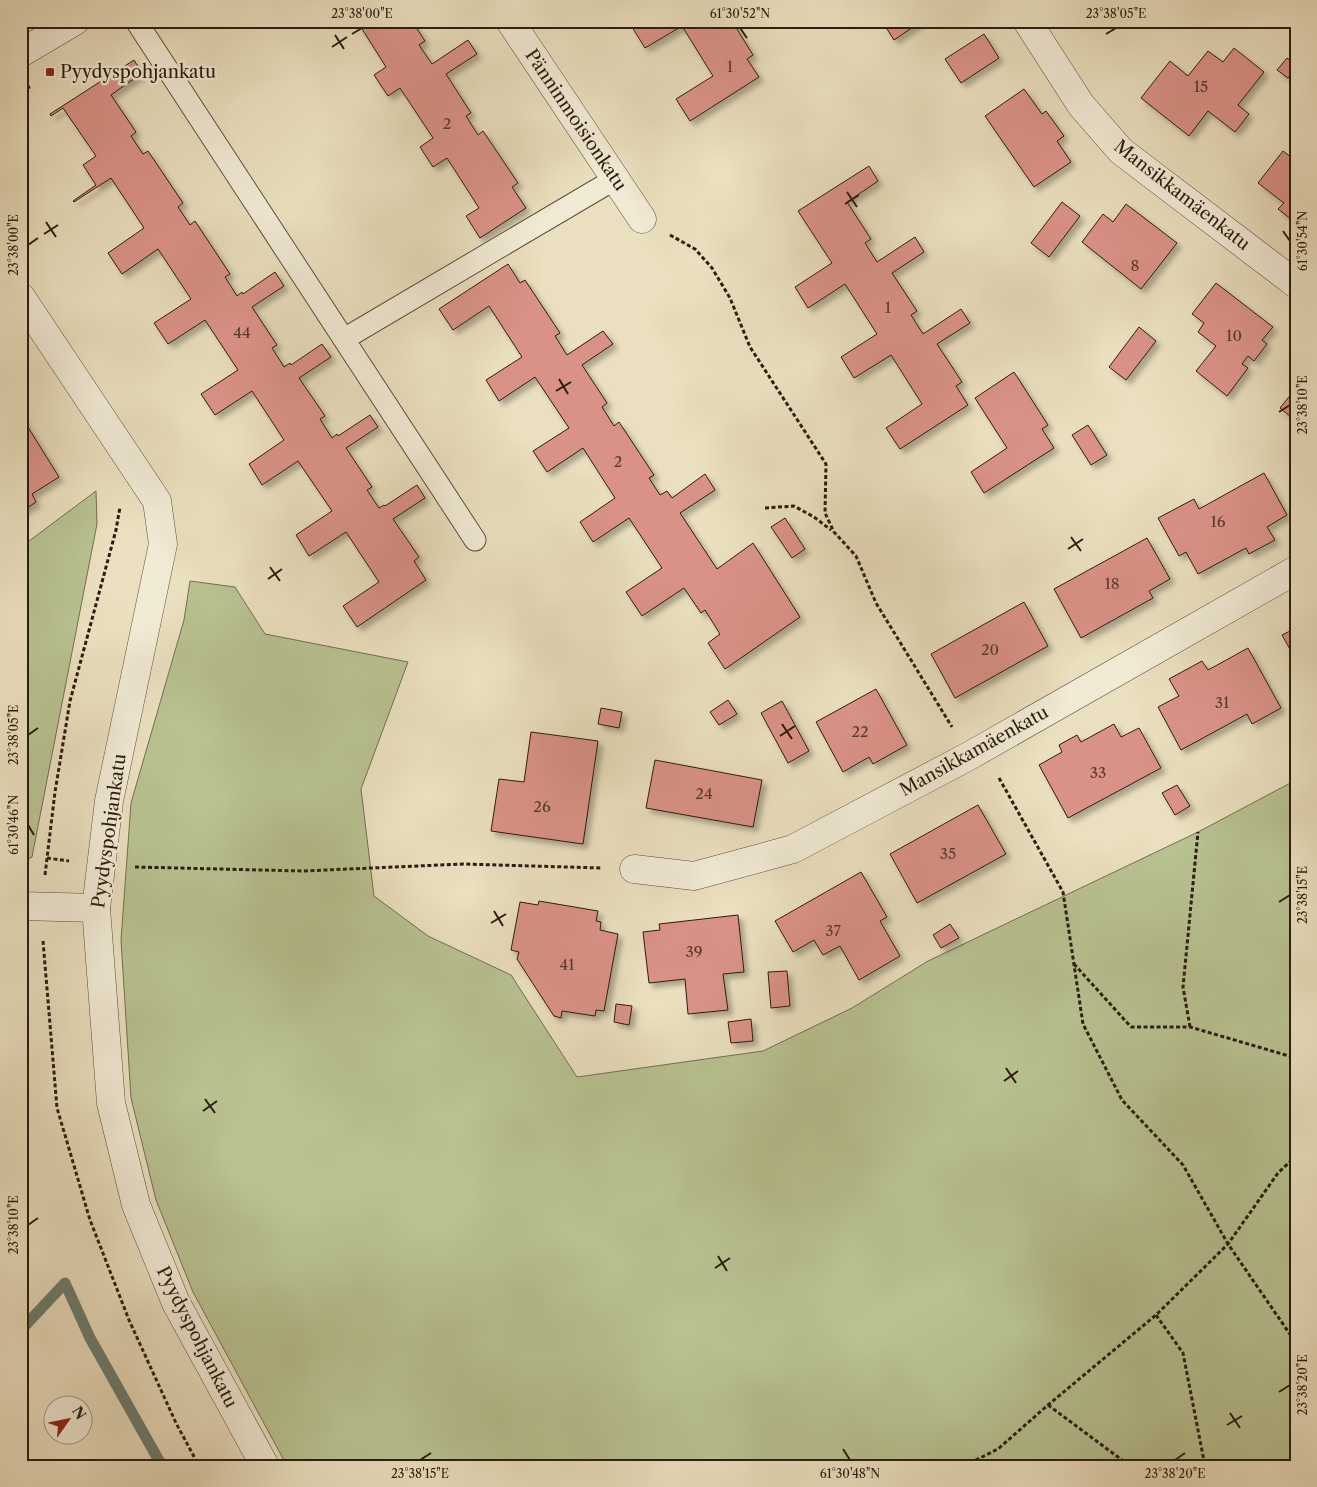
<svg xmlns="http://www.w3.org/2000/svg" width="1317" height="1487" font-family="'Libre Caslon Text',serif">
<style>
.green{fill:#b8c190;stroke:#726e50}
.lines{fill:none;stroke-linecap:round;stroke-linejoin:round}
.stream{stroke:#6c7d71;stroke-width:11}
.building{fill:#da9287;stroke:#2b1c10;filter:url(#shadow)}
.service-casing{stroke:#5b4d3c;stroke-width:23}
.minor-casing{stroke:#5b4d3c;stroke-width:29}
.tertiary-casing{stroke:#5b4d3c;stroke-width:29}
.path{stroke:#2b1c10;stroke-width:3;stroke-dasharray:4 2.5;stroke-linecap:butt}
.service{stroke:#f1ead5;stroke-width:21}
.minor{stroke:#f1ead5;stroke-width:28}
.tertiary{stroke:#f1ead5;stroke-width:28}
.ticks{fill:none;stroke:#2b1c10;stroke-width:2}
.poi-dot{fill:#8f2418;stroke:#f1ead5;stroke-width:2}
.labels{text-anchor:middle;stroke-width:5;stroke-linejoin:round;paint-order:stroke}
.number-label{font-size:15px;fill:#573a2e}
.poi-label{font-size:18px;fill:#2b1c10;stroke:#f1ead5;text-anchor:start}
.street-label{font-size:18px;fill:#2b1c10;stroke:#f1ead5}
.neatline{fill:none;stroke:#2b1c10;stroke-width:2}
.ticks-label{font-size:12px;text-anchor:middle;fill:#2b1c10}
</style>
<defs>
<filter id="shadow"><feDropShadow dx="4.5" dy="4.5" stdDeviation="2.5" flood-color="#0004"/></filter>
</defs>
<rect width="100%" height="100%" fill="#eadfbe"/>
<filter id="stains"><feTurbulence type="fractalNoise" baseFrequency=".004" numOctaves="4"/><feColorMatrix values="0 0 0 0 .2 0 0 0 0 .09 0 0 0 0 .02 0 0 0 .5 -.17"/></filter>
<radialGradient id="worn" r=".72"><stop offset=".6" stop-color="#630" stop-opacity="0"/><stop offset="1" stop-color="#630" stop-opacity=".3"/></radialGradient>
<g class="green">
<path d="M 1280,21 L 1296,21 L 1296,33 Z"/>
<path d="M 96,491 L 97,524 L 32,857 L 21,864 L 21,547 Z"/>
<path d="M 190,581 L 235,587 L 265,634 L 408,662 L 361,789 L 374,896 L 428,936 L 511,975 L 577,1077 L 763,1051 L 852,1008 L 928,961 L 1198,832 L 1296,780 L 1296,1466 L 287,1466 L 193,1292 L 156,1200 L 131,1098 L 121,940 L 131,803 L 184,620 Z"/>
</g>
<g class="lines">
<path class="stream" d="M 21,1330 L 65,1283 L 90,1338 L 162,1466"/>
</g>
<g class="building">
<path d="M 357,21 L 412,21 L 425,41 L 419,45 L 432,64 L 468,40 L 477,54 L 446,74 L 471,113 L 466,116 L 478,135 L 483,131 L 518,183 L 512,187 L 526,208 L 480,238 L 466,216 L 479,208 L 447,158 L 433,167 L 420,147 L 433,138 L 400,88 L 388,96 L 374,75 L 386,67 Z"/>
<path d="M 641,21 L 732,21 L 753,55 L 747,59 L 759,77 L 690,121 L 676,99 L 713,76 L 682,26 L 645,48 L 632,27 Z"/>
<path d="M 882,21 L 922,21 L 894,40 Z"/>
<path d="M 984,34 L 999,58 L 961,83 L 945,59 Z"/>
<path d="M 1234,48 L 1264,72 L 1238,105 L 1249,114 L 1235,132 L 1208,111 L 1189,136 L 1141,98 L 1170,61 L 1188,76 L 1208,51 L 1223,62 Z"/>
<path d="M 1287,58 L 1296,65 L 1296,68 L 1288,78 L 1277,70 Z"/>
<path d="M 134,60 L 142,73 L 111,95 L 136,132 L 131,136 L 143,154 L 148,151 L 183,203 L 178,207 L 190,225 L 195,221 L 230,274 L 225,277 L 237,296 L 242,292 L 243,294 L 275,272 L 284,286 L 252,307 L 277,345 L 272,348 L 284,367 L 290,363 L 291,365 L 322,344 L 331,357 L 299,378 L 325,416 L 320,419 L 332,438 L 337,434 L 338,436 L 370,415 L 378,427 L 346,448 L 372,487 L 367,490 L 379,508 L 384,505 L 385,506 L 417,485 L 425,498 L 393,519 L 419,557 L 414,561 L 426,580 L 357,627 L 343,606 L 379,582 L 346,532 L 309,556 L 296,535 L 332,511 L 298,461 L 262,485 L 249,464 L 284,440 L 252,391 L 215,415 L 201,394 L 238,370 L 205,320 L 168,344 L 154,323 L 191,299 L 158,249 L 122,274 L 108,253 L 144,228 L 111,178 L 74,202 L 73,201 L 96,185 L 83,165 L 96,156 L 63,108 L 51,116 L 50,114 Z"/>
<path d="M 1024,89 L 1042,114 L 1046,111 L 1064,136 L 1057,141 L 1071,162 L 1034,187 L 985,116 Z"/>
<path d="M 1283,151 L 1296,161 L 1296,223 L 1278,209 L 1284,203 L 1258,183 Z"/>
<path d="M 869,166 L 878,181 L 847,202 L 871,239 L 865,243 L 877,262 L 915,237 L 924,252 L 892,273 L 917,311 L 911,315 L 923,334 L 961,309 L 970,323 L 937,344 L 962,382 L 956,386 L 968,405 L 900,449 L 886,428 L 922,404 L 891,355 L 854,378 L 841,357 L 877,334 L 845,284 L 808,308 L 795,287 L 832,263 L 798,211 Z"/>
<path d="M 1062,202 L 1080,216 L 1049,257 L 1031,243 Z"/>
<path d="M 1126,204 L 1177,243 L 1141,289 L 1082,242 L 1103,214 L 1113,222 Z"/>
<path d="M 508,264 L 520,283 L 525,280 L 560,333 L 555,336 L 567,355 L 603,331 L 613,344 L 582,365 L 607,403 L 602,407 L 614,426 L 619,422 L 654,475 L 649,478 L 660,495 L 667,491 L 672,498 L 705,474 L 715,490 L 680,513 L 717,569 L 753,543 L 800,617 L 725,669 L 708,643 L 720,634 L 705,610 L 701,613 L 684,588 L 642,616 L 626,592 L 662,568 L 629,518 L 593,542 L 580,522 L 615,498 L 583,448 L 547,472 L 533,451 L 569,428 L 535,377 L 499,401 L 486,380 L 522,357 L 489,306 L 453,330 L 439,309 Z"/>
<path d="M 1216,283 L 1273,327 L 1262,340 L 1267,344 L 1254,361 L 1248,356 L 1242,364 L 1248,368 L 1227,396 L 1196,371 L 1216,346 L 1198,332 L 1204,323 L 1192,314 Z"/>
<path d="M 1139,327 L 1156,341 L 1126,380 L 1109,367 Z"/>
<path d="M 1014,372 L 1048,425 L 1042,429 L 1054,448 L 984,493 L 971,472 L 1007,448 L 975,398 Z"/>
<path d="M 1296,388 L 1296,421 L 1280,408 Z"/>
<path d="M 21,416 L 59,477 L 32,494 L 36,502 L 21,512 Z"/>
<path d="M 1088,425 L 1107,455 L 1091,465 L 1072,435 Z"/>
<path d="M 1264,473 L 1287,515 L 1267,527 L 1275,540 L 1249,554 L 1246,548 L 1198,574 L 1186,552 L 1179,556 L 1158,518 L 1194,499 L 1199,509 Z"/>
<path d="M 785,518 L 805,549 L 792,558 L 771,527 Z"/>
<path d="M 1147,538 L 1170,579 L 1149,591 L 1153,598 L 1081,638 L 1054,589 Z"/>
<path d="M 1024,602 L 1048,646 L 955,698 L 931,654 Z"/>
<path d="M 1296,628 L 1296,660 L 1282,635 Z"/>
<path d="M 1248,648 L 1281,708 L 1252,724 L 1247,714 L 1181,750 L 1158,707 L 1179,696 L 1169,679 L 1202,661 L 1208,670 Z"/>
<path d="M 876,689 L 907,745 L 873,764 L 869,757 L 843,772 L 816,722 Z"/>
<path d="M 728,700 L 737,714 L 719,725 L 710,712 Z"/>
<path d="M 782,701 L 809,751 L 788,763 L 761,713 Z"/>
<path d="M 601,708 L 622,712 L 619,728 L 598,724 Z"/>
<path d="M 1114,724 L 1121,737 L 1139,728 L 1161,768 L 1068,818 L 1039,765 L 1062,752 L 1059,745 L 1077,735 L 1081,742 Z"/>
<path d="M 531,732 L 598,741 L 583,844 L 491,831 L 499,779 L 524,782 Z"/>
<path d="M 655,760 L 762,780 L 753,827 L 646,808 Z"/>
<path d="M 1177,785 L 1190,806 L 1175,815 L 1162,793 Z"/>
<path d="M 978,805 L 1006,854 L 917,903 L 890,854 Z"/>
<path d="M 861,872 L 887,917 L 880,921 L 900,956 L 859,980 L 840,946 L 823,955 L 814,940 L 793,952 L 775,921 Z"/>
<path d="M 539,901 L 598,911 L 596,921 L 601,922 L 600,930 L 618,934 L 604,1011 L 596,1010 L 595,1016 L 562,1011 L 561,1018 L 554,1016 L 517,959 L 519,952 L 511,950 L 520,902 L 538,905 Z"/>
<path d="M 738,915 L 744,972 L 723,974 L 728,1010 L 688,1014 L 685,979 L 649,983 L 643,932 L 660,930 L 659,924 Z"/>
<path d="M 950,924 L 959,938 L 941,948 L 933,935 Z"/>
<path d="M 787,971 L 790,1006 L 771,1008 L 768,972 Z"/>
<path d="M 616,1004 L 632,1006 L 629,1025 L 614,1022 Z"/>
<path d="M 751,1019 L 753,1041 L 731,1043 L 728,1022 Z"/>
</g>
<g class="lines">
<g class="service-casing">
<g id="service">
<path d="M 136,21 L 475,540"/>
<path d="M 344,339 L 615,179"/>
</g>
</g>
<g class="minor-casing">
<g id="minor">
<path d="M 510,21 L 642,219"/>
<path d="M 1027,21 L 1081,105 L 1121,151 L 1296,284"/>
<path d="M 21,297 L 157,501 L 163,544 L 109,801 L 96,908 L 111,1103 L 136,1205 L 176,1303 L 265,1466"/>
<path d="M 634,869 L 694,876 L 793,849 L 969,756 L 1296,570"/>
<path d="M 21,906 L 96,908"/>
</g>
</g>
<g class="tertiary-casing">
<path id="tertiary" d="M 21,53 L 75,21"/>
</g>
<g class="path">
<path d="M 21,92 L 31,86"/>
<path d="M 670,235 L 695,249 L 712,268 L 730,298 L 750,347 L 826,464 L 825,513 L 834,532 L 856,556 L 876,603 L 952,727"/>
<path d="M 765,508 L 794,506 L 814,517 L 831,530"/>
<path d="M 999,778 L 1063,892 L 1083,1024 L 1122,1100 L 1183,1165 L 1228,1244 L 1296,1343"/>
<path d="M 47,858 L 69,861"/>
<path d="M 135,867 L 303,871 L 463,864 L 601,868"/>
<path d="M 45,875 L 55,792 L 70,701 L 116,530 L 120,507"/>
<path d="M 43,941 L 57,1108 L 90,1220 L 129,1320 L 176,1423 L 199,1466"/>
<path d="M 1074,964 L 1131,1027 L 1190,1027 L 1296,1058"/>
<path d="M 1190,1027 L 1183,987 L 1198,832"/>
<path d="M 1156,1315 L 1183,1353 L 1205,1466"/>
<path d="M 1048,1405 L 1130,1466"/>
<path d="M 964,1466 L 998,1449 L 1048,1405 L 1156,1315 L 1228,1244 L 1278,1173 L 1296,1156"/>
</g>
<use href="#service" class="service"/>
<use href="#minor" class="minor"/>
<use href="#tertiary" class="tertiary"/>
</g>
<path class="ticks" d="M 740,28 L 747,38M 352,34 L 362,28M 1106,34 L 1116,28M 335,35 L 344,49M 332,47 L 347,37M 847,192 L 857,207M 845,204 L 859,195M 46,222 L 56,237M 1283,231 L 1290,241M 44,234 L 58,225M 28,245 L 38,238M 559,379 L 568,394M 556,391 L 571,382M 1279,412 L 1290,405M 1071,537 L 1081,551M 1068,549 L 1083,539M 270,567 L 280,581M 268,579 L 282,569M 782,724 L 792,739M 28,735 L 38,728M 780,736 L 795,726M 28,825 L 34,835M 1279,902 L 1290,895M 494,911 L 503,926M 491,923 L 506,914M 1006,1068 L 1016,1083M 1004,1081 L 1018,1071M 205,1099 L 215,1113M 203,1111 L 217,1101M 28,1225 L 38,1218M 718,1256 L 727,1271M 715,1268 L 730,1258M 1279,1392 L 1290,1385M 1230,1413 L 1240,1428M 1227,1425 L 1242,1416M 843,1449 L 850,1460M 420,1460 L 431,1453M 1175,1460 L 1185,1453"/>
<rect class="poi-dot" x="45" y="67" width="10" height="10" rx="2.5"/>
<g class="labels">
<g class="number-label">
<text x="730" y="72">1</text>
<text x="1201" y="92">15</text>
<text x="447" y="129">2</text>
<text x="1135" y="271">8</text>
<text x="888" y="313">1</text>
<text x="242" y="338">44</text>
<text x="1234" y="341">10</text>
<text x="618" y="467">2</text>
<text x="1218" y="527">16</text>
<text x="1112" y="589">18</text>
<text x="990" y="655">20</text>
<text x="1222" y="708">31</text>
<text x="860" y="737">22</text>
<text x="1098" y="778">33</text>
<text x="704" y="799">24</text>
<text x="542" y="812">26</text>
<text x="948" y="859">35</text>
<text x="833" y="936">37</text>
<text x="694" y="957">39</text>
<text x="567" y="970">41</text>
</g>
<g class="poi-label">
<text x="60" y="78">Pyydyspohjankatu</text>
</g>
<g class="street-label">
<text transform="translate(576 120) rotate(56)" y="6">Pänninmoisionkatu</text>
<text transform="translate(1182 195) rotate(38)" y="6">Mansikkamäenkatu</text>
<text transform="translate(974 751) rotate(-29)" y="6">Mansikkamäenkatu</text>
<text transform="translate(109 831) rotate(-82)" y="6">Pyydyspohjankatu</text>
<text transform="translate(197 1337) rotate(63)" y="6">Pyydyspohjankatu</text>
</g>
</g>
<rect width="1317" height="1487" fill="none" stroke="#eadfbe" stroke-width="55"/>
<g transform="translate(68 1420) rotate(57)"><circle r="24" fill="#f1ead5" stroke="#a29886"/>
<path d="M0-4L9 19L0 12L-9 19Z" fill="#8f2418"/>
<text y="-8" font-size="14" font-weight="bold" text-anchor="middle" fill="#2b1c10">N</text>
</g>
<rect x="28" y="28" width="1262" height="1432" class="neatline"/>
<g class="ticks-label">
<text x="362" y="18">23°38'00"E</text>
<text x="740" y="18">61°30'52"N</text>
<text x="1116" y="18">23°38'05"E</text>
<text transform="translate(1303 241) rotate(-90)" y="4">61°30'54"N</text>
<text transform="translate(14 245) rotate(-90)" y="4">23°38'00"E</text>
<text transform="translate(1303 405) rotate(-90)" y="4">23°38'10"E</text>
<text transform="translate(14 735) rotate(-90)" y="4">23°38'05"E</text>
<text transform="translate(14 825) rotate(-90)" y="4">61°30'46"N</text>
<text transform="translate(1303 895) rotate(-90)" y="4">23°38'15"E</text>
<text transform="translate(14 1225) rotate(-90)" y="4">23°38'10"E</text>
<text transform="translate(1303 1385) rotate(-90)" y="4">23°38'20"E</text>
<text x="420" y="1478">23°38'15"E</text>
<text x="850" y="1478">61°30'48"N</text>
<text x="1175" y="1478">23°38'20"E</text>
</g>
<rect width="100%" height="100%" filter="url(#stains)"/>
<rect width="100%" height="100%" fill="url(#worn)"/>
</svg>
